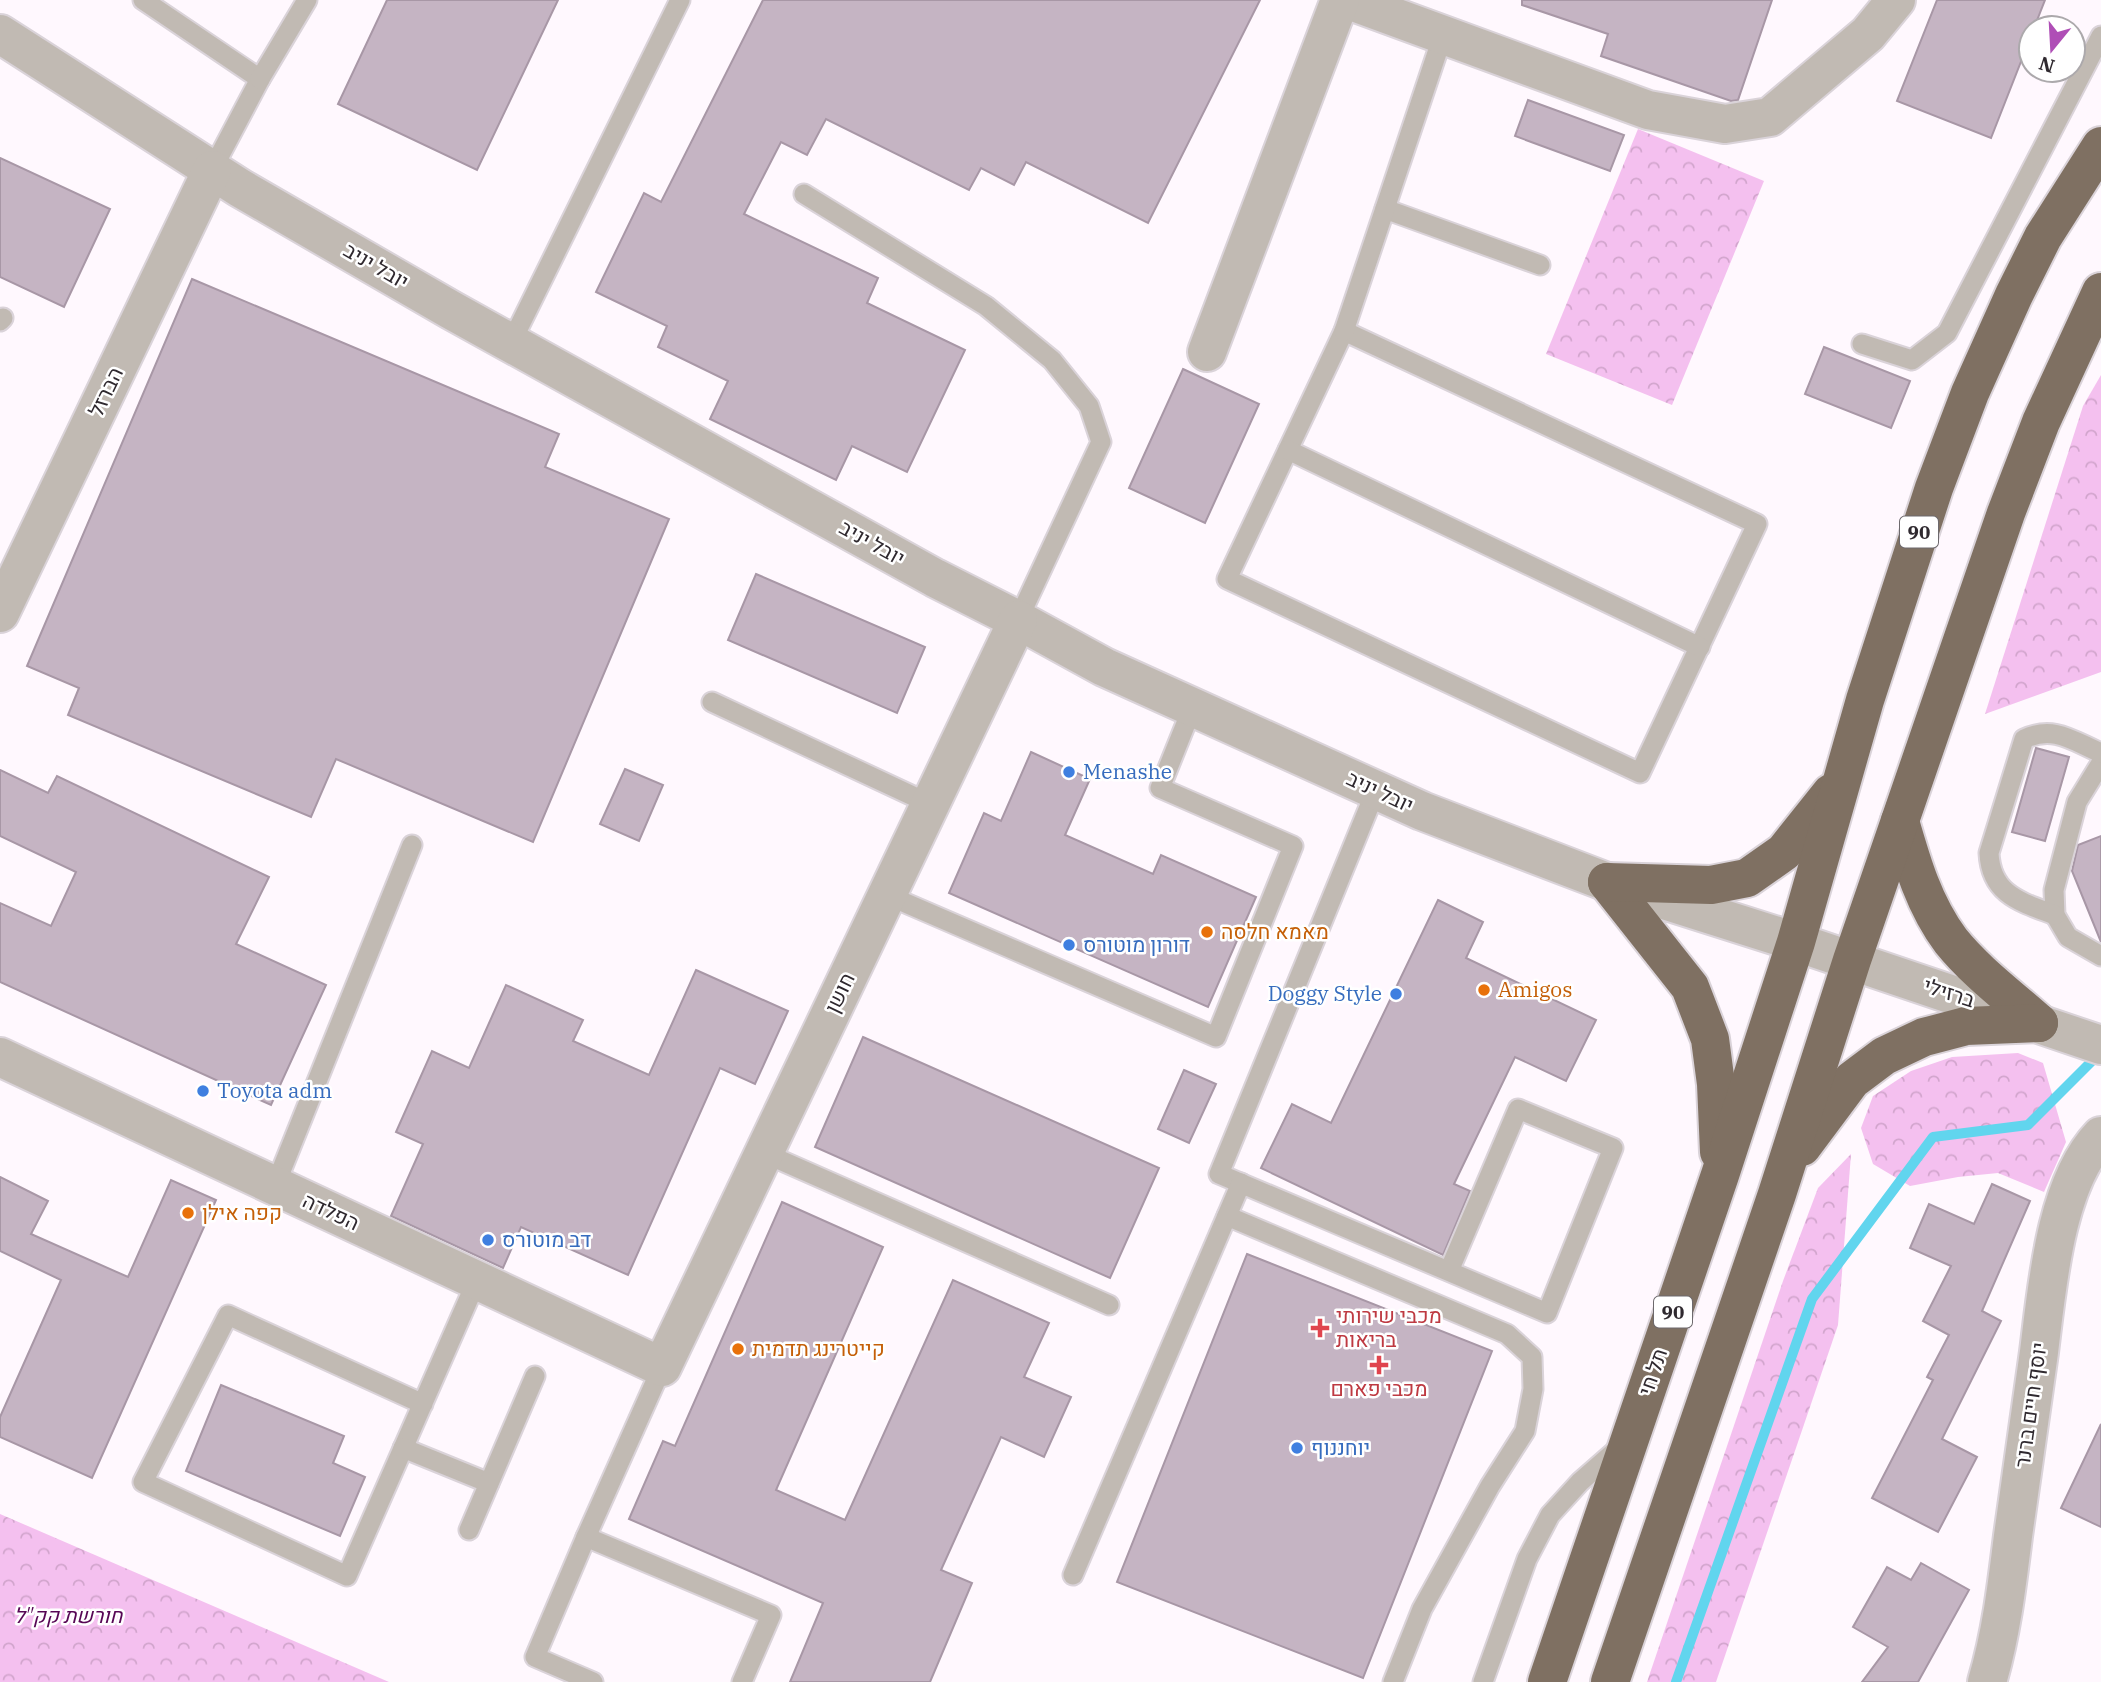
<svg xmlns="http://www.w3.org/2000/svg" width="2101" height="1682" font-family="'IBM Plex Serif',Heebo,serif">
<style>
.forest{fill:url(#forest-crowns)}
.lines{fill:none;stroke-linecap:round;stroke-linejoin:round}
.stream{stroke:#61d5ee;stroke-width:10}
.building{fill:#c5b4c3;stroke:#a897a6;stroke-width:2}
.lane-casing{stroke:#dad3d9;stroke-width:23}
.street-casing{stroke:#dad3d9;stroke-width:42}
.highway-casing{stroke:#dad3d9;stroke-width:42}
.lane{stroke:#c1bab3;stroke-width:19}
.street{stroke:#c1bab3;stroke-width:38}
.highway{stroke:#7f7062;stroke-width:38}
.shop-dot{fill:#3f7fe0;stroke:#fff;stroke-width:2.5}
.food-dot{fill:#e8710a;stroke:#fff;stroke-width:2.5}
.health-dot{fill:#e0444e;stroke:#fff;stroke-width:2.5}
.labels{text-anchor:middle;stroke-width:5;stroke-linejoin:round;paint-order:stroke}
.shield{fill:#fff;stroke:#6d696d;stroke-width:2}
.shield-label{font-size:19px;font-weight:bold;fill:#2f292f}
.street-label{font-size:21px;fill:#2f292f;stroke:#fff}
.shop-label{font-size:21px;fill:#366cbe;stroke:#fff;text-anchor:start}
.food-label{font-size:21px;fill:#c56008;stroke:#fff;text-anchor:start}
.health-label{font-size:21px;fill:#be3a42;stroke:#fff;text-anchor:start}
.park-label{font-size:21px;font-style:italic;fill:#570755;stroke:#fff}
</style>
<defs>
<pattern id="forest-crowns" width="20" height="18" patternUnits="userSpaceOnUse" patternTransform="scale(1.75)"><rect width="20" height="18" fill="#f4c0ef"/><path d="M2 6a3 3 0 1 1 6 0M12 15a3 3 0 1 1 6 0" fill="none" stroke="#d2a5cd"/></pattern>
</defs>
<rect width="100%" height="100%" fill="#fff8fe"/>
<g class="forest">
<path d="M 1638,129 L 1764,181 L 1672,405 L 1546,354 Z"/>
<path d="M 2101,375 L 2101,672 L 1985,714 L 2083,406 Z"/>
<path d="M 2018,1053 L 2043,1063 L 2066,1142 L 2044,1192 L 1998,1173 L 1958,1177 L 1910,1186 L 1873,1164 L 1861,1128 L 1873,1096 L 1911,1071 L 1952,1057 Z"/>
<path d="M 1851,1154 L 1838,1325 L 1716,1682 L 1647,1682 L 1783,1281 L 1818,1188 Z"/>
<path d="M 0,1514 L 389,1682 L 0,1682 Z"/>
</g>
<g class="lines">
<path class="stream" d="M 1676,1682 L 1812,1299 L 1933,1137 L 2028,1125 L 2101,1052"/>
</g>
<g class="building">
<path d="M 387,0 L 558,0 L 477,170 L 338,104 Z"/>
<path d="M 763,0 L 1260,0 L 1148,223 L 1026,162 L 1014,185 L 981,168 L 969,190 L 826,119 L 807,155 L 781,142 L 744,214 L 878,278 L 867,303 L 965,350 L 907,472 L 852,446 L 836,480 L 710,419 L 728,381 L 658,347 L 667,326 L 596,292 L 644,193 L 661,202 Z"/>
<path d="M 1522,0 L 1772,0 L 1738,100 L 1731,101 L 1601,56 L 1608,34 L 1522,5 Z"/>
<path d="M 1937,0 L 2045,0 L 2034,28 L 2031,28 L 2031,36 L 1991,138 L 1897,101 Z"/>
<path d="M 1528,100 L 1624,135 L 1610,171 L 1515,136 Z"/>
<path d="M 0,158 L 110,209 L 64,307 L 0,277 Z"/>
<path d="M 192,279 L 559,434 L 545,467 L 669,519 L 533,842 L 336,759 L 311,817 L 68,715 L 79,688 L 27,666 Z"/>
<path d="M 1824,347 L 1910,381 L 1891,428 L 1805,394 Z"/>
<path d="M 1183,369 L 1259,404 L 1205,523 L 1129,488 Z"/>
<path d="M 756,574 L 925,647 L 897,713 L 728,640 Z"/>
<path d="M 2036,748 L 2069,757 L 2045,841 L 2012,832 Z"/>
<path d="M 1031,752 L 1090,779 L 1065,835 L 1153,874 L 1161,855 L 1256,897 L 1208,1007 L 949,893 L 984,813 L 1001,821 Z"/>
<path d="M 625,769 L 663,785 L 639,841 L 600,824 Z"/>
<path d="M 0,770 L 48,793 L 57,776 L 269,877 L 236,944 L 326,985 L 271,1105 L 0,982 L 0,903 L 51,926 L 76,872 L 0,836 Z"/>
<path d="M 2101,836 L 2101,942 L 2072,871 L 2078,845 Z"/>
<path d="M 1438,900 L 1483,922 L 1466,958 L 1596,1020 L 1566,1081 L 1515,1057 L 1454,1184 L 1470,1191 L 1443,1255 L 1261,1168 L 1292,1104 L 1331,1123 Z"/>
<path d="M 696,970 L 788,1011 L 755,1084 L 720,1068 L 628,1275 L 521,1227 L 503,1268 L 391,1216 L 423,1144 L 396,1132 L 432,1051 L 469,1068 L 506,985 L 583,1020 L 573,1041 L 649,1075 Z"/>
<path d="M 863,1037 L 1159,1168 L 1110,1278 L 815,1147 Z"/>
<path d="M 1184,1070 L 1216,1084 L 1189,1143 L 1158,1129 Z"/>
<path d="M 0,1177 L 48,1201 L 31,1234 L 128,1277 L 171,1180 L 216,1200 L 92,1478 L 0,1437 L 0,1417 L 61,1280 L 0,1251 Z"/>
<path d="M 1992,1184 L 2030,1201 L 1982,1311 L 2001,1321 L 1942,1439 L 1977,1457 L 1938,1532 L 1872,1498 L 1933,1380 L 1927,1377 L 1949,1335 L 1923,1321 L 1951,1266 L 1910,1248 L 1929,1204 L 1974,1224 Z"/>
<path d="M 782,1202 L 883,1247 L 776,1490 L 845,1520 L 953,1280 L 1049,1323 L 1024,1377 L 1071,1397 L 1044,1457 L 1001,1437 L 941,1570 L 972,1583 L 930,1682 L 790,1682 L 823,1603 L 629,1519 L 663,1441 L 675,1446 Z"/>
<path d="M 1247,1254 L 1492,1351 L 1363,1678 L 1117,1582 Z"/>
<path d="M 221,1385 L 344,1436 L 333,1463 L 365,1477 L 340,1536 L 186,1471 Z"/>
<path d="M 2101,1424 L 2101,1527 L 2061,1508 Z"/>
<path d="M 1921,1563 L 1969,1590 L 1918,1682 L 1862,1682 L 1888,1647 L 1853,1627 L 1887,1567 L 1911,1580 Z"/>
</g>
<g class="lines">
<g class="lane-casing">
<g id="lane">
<path d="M 143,0 L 260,79 L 212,170"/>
<path d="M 260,79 L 307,0"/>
<path d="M 804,194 L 986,306 L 1052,360 L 1089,406 L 1101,442 L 1018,620"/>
<path d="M 1385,209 L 1540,265"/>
<path d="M 0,321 L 3,318"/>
<path d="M 1344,331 L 1757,524 L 1640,773 L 1227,579 Z"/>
<path d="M 1344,331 L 1443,35"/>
<path d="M 511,343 L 680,0"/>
<path d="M 1862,344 L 1912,360 L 1947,333 L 2101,36"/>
<path d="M 1288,450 L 1700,647"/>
<path d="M 712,702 L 930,804"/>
<path d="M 2101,763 L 2077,802 L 2054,890 L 2055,915 L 2068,937 L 2101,956"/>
<path d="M 1376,790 L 1219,1174 L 1547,1313 L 1613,1148 L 1518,1109 L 1449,1271"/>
<path d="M 887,895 L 1216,1037 L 1293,846 L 1160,788 L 1193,706"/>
<path d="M 2055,915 C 2021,902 1991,895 1989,853 L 2024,739 C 2054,725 2073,741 2101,753"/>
<path d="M 764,1153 L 1109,1305"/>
<path d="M 275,1186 L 412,845"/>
<path d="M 1227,1216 L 1507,1334 L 1532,1357 L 1533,1389 L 1525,1431 L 1490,1486 L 1422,1609 L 1393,1682"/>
<path d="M 423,1404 L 228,1315 L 143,1482 L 347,1576 L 477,1280"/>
<path d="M 403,1448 L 489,1483"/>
<path d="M 469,1530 L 535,1376"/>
<path d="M 586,1537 L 662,1367"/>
<path d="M 1073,1575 L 1241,1183"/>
<path d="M 593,1682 L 535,1657 L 586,1537 L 771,1615 L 742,1682"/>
<path d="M 1483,1682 L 1527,1559 L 1550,1515 L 1580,1482 L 1620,1447"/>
</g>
</g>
<g class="street-casing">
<g id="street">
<path d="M 1348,0 L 1648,110 L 1725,124 L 1770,117 L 1868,34 L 1896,0"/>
<path d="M 0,34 L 240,188 L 451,310 L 935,578 L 1018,620 L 1104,667 L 1422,811 L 1607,882 L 1796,942 L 2101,1045"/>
<path d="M 1207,352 L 1340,0"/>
<path d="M 0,613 L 212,170"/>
<path d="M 0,1057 L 662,1367 L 1018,620"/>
<path d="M 1987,1682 C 2001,1635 2007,1585 2013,1536 C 2022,1475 2030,1413 2039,1352 C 2047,1288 2055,1184 2101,1136"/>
</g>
</g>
<g class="highway-casing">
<g id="highway">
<path d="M 1900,821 C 1912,863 1924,905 1951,941 C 1976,972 2010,997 2039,1023"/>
<path d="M 1607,882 L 1690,987 L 1710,1039 L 1716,1084 L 1719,1152"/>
<path d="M 1607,882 L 1711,885 L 1747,878 L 1784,852 L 1831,793"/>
<path d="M 1802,1147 L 1852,1080 L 1884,1056 L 1924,1037 L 1966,1026 L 2039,1023"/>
<path d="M 1547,1682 L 1720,1175 L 1796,942 L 1865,700 L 1934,488 L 1970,393 L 2014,295 L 2043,237 L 2101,146"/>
<path d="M 1610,1682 L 1777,1194 L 1852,960 L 2006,513 L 2041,422 L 2101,292"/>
</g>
</g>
<use href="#lane" class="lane"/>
<use href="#street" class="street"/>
<use href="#highway" class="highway"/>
</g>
<g class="shop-dot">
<circle cx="1069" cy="772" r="7"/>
<circle cx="1069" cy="945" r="7"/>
<circle cx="1396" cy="994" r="7"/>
<circle cx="203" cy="1091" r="7"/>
<circle cx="488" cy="1240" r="7"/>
<circle cx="1297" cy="1448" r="7"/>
</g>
<g class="food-dot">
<circle cx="1207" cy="932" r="7"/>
<circle cx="1484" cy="990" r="7"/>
<circle cx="188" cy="1213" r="7"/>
<circle cx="738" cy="1349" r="7"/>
</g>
<g class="health-dot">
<path d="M1316.5 1317.5h7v7h7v7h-7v7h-7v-7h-7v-7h7z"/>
<path d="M1375.5 1354.5h7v7h7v7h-7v7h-7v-7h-7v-7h7z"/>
</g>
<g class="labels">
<g class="shield">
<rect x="1900" y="516.5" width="38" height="31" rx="5"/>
<rect x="1654" y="1296.5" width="38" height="31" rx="5"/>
</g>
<g class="shield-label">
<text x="1919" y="539">90</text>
<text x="1673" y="1319">90</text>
</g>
<g class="street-label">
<text transform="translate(376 266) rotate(30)" y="7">יובל יניב</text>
<text transform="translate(106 392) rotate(-64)" y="7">הברזל</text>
<text transform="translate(872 543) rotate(29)" y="7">יובל יניב</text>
<text transform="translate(1380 792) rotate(25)" y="7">יובל יניב</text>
<text transform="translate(840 993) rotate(-64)" y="7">חושן</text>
<text transform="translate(1949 993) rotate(18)" y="7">ברזילי</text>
<text transform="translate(331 1212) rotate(25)" y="7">הפלדה</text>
<text transform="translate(1653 1372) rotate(-71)" y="7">תל חי</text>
<text transform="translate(2031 1405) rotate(-82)" y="7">יוסף חיים ברנר</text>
</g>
<g class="shop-label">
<text x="1083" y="779">Menashe</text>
<text x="1083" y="952">דורון מוטורס</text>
<text x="1382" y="1001" text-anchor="end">Doggy Style</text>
<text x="217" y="1098">Toyota adm</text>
<text x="502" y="1247">דב מוטורס</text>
<text x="1311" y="1455">יוחננוף</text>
</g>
<g class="food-label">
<text x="1221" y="939">מאמא חלסה</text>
<text x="1498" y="997">Amigos</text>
<text x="202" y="1220">קפה אילן</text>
<text x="752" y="1356">קייטרינג תדמית</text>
</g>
<g class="health-label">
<text x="1336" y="1323">מכבי שירותי<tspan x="1336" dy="24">בריאות</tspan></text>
<text x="1379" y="1396" text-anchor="middle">מכבי פארם</text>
</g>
<g class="park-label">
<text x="68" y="1623">חורשת קק"ל</text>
</g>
</g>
<g transform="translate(2052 49) rotate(198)"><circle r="33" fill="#ffffff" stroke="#aca9ac" stroke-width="2"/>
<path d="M0-5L12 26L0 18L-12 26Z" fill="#af4eb6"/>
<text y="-10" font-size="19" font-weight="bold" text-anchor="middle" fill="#2f292f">N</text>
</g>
</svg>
